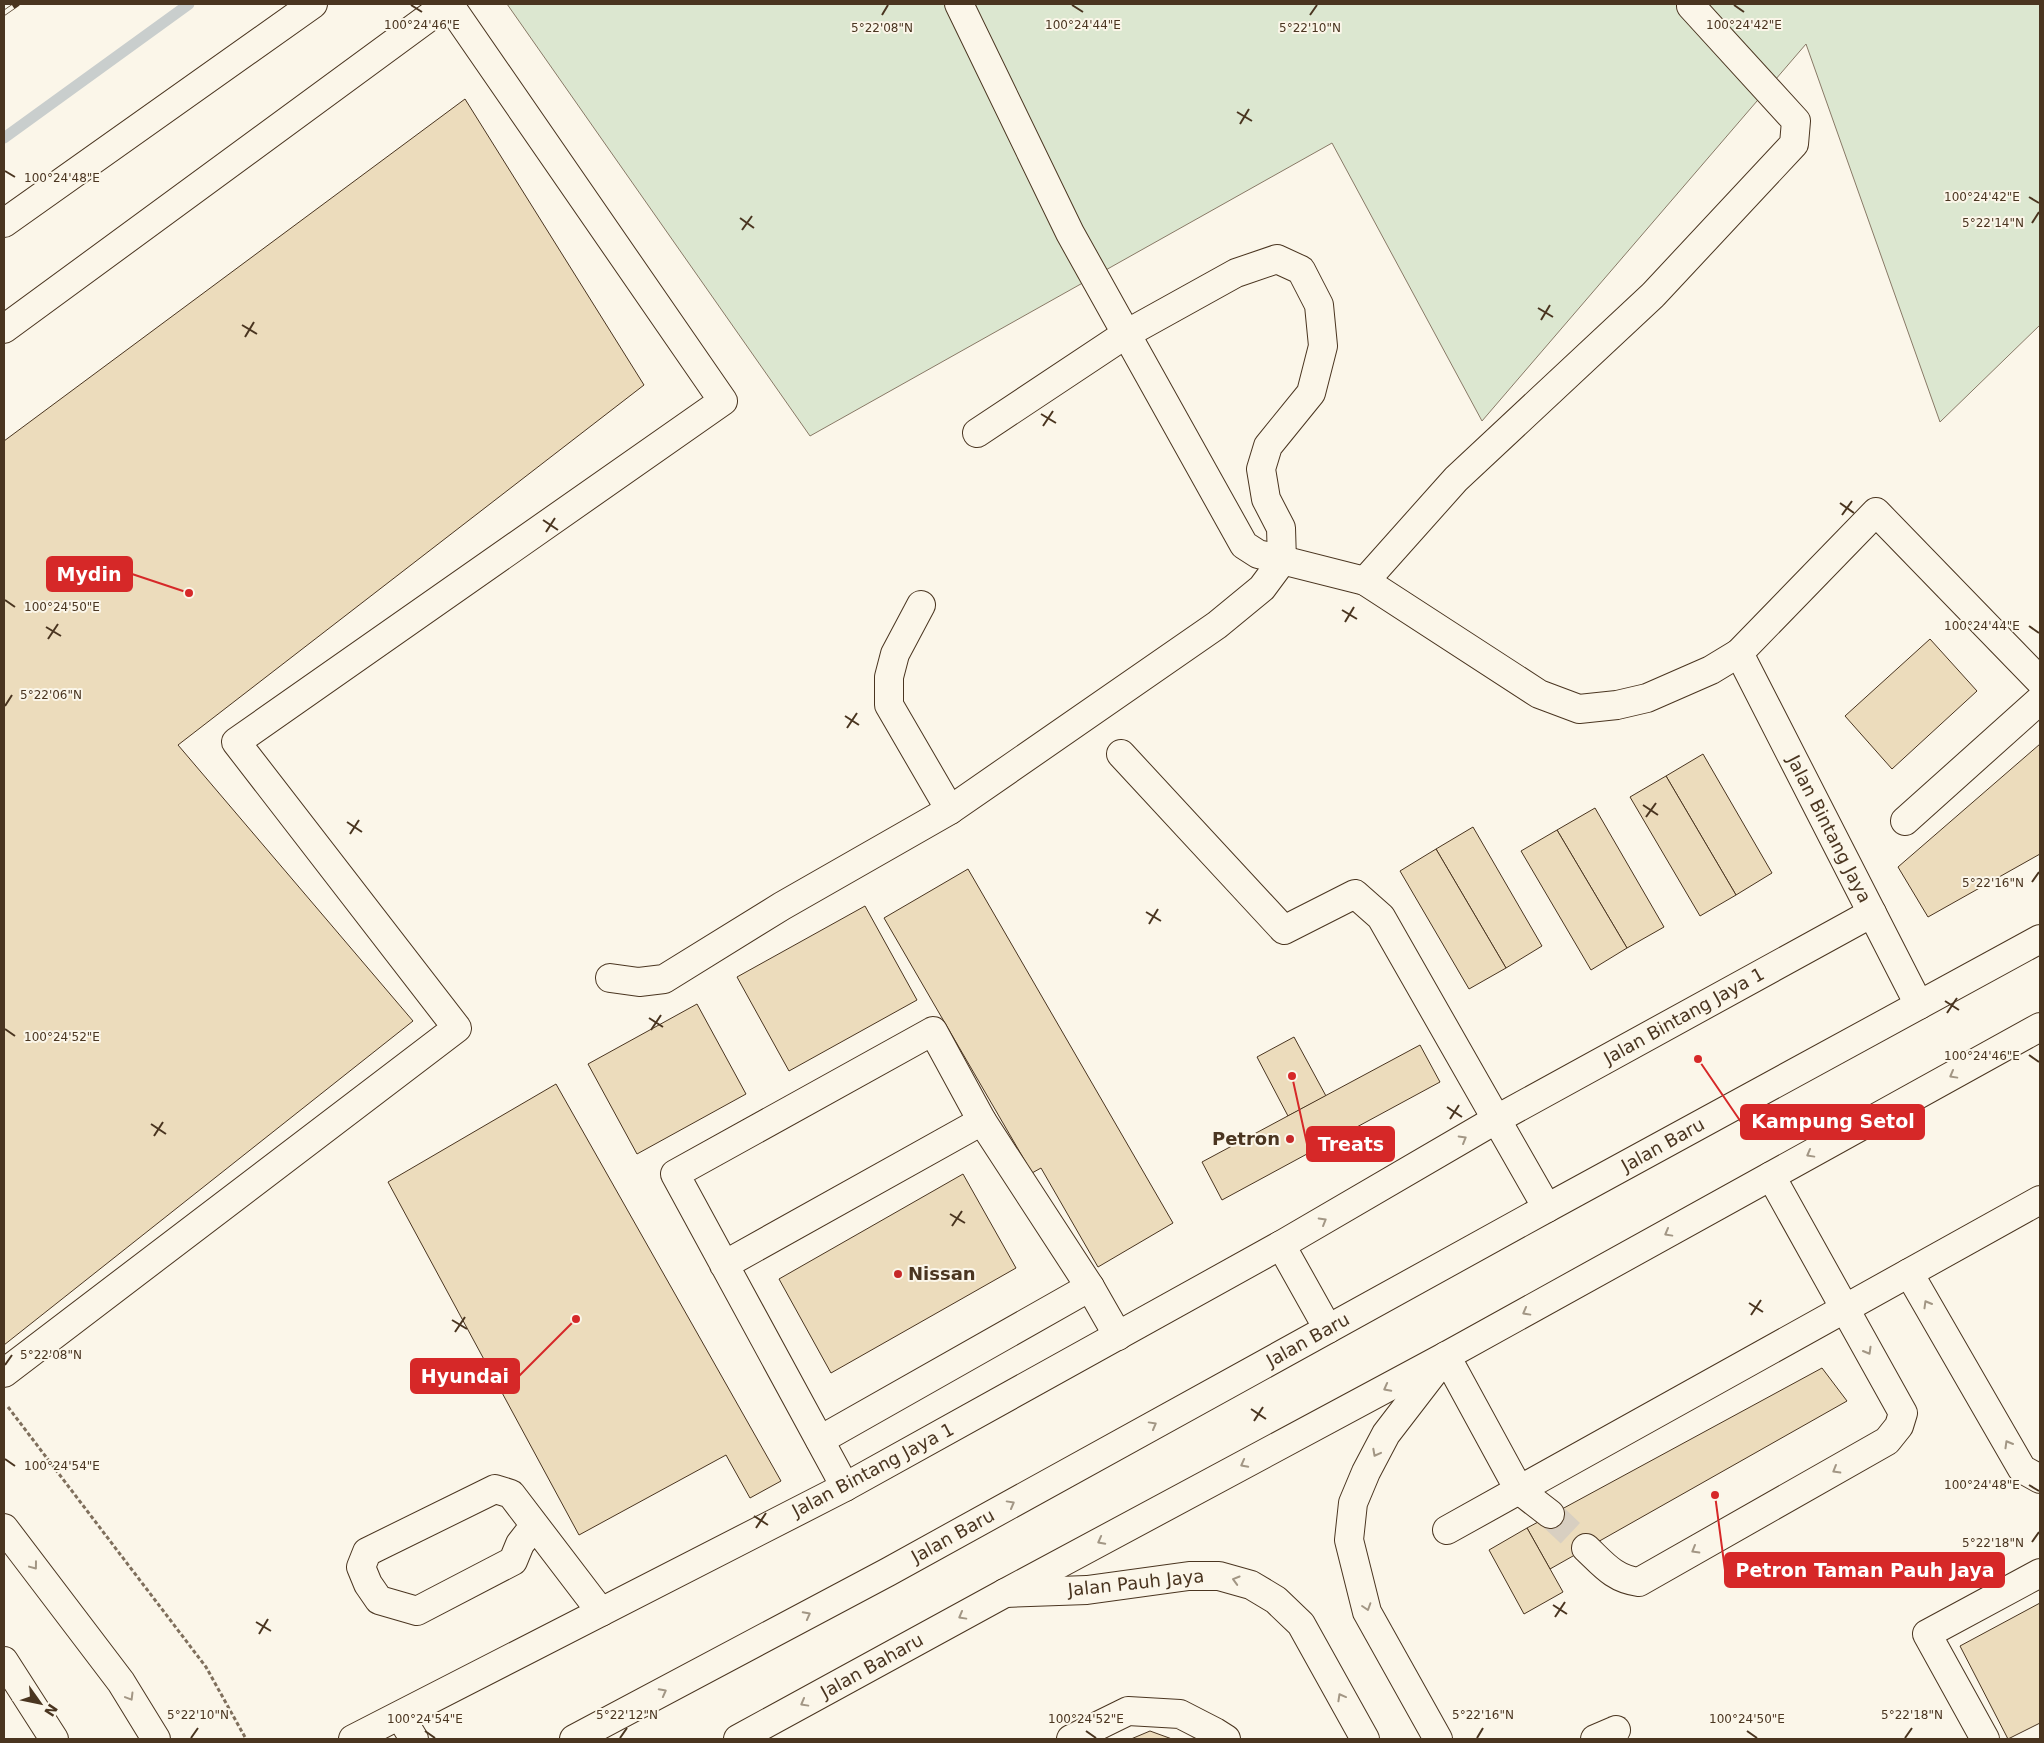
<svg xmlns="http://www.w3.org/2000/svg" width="2044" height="1743" font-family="'DejaVu Sans',sans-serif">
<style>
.green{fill:#dce7d0;stroke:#887966}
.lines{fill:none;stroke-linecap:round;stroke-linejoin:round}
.stream{stroke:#c9cecd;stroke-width:11}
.building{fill:#ecdcbc;stroke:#4a3520}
.minor-tunnel{stroke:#d8cfc1;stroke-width:28;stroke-dasharray:28 14;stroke-linecap:butt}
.minor-casing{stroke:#4a3520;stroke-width:30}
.highway-casing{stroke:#4a3520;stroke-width:30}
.path{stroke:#7f6f5c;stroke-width:3;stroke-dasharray:4 2.5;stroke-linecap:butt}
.minor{stroke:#fbf6e9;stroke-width:28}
.highway{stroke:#fbf6e9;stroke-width:28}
.rail-casing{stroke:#4a3520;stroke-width:5.5}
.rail{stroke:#fbf6e9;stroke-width:4;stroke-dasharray:11;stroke-linecap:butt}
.oneway{stroke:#a29684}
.ticks{fill:none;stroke:#4a3520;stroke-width:2}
.poi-dot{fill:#c62828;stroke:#fbf6e9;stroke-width:2}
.labels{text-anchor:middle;stroke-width:4;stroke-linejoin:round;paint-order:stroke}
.street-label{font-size:18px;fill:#4a3520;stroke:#fbf6e9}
.poi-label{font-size:18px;font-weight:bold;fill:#4a3520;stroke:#fbf6e9;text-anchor:end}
.ticks-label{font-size:12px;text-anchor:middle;fill:#4a3520;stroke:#fbf6e9;stroke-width:4;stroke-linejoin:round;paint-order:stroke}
.leader{fill:none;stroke:#d62828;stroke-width:2}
.callout-dot{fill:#d62828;stroke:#fbf6e9;stroke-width:2}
.callout{fill:#d62828;stroke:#d62828;stroke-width:2}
.callout-label{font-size:19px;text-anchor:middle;font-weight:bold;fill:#fff}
</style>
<rect width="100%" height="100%" fill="#fbf6e9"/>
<path class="green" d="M 507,4 L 2040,4 L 2040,325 L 1940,422 L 1806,44 L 1482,421 L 1332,143 L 810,436 Z"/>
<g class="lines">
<path class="stream" d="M 4,138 L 189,4"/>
</g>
<g class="building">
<path d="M 465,99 L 644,385 L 178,745 L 413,1021 L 4,1345 L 4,441 Z"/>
<path d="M 1930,639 L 1977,691 L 1892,769 L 1845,716 Z"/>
<path d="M 2040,744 L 2040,854 L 1928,917 L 1898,867 Z"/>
<path d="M 1703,754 L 1772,873 L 1736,895 L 1666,776 Z"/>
<path d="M 1666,776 L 1736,895 L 1700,916 L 1630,797 Z"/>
<path d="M 1595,808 L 1664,927 L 1627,948 L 1557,830 Z"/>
<path d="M 1473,827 L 1542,946 L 1506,968 L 1436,849 Z"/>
<path d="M 1557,830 L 1627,948 L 1591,970 L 1521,851 Z"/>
<path d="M 1436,849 L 1506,968 L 1469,989 L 1400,871 Z"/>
<path d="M 968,869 L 1173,1223 L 1098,1267 L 1041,1168 L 1032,1173 L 884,918 Z"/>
<path d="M 865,906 L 917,1000 L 789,1071 L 737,977 Z"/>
<path d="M 697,1004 L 746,1094 L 637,1154 L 588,1064 Z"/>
<path d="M 1294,1037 L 1326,1096 L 1288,1116 L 1257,1057 Z"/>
<path d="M 1420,1045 L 1440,1082 L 1222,1200 L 1202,1162 Z"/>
<path d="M 556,1084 L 781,1481 L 750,1498 L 726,1455 L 579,1535 L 388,1182 Z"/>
<path d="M 963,1174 L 1016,1268 L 831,1373 L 779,1279 Z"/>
<path d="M 1822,1368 L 1847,1401 L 1550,1569 L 1527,1528 Z"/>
<path d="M 1527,1528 L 1563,1592 L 1524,1614 L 1489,1550 Z"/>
<path d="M 2040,1603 L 2040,1723 L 2008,1739 L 1960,1646 Z"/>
<path d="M 1150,1731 L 1172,1739 L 1131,1739 Z"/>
</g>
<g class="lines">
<path class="minor-tunnel" d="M 1550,1514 L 1586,1548"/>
<g class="minor-casing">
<g id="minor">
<path d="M 959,4 L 1070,233 L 1244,545 L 1258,554 L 1365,581 L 1539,694 L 1579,709 L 1617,705 L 1647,698 L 1711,670 L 1739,653 L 1876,512 L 2040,681"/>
<path d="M 4,223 L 313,4"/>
<path d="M 4,329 L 447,4"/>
<path d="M 1365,581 L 1456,479 L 1653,295 L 1794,144 L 1796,121 L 1691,6"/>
<path d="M 921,605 L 895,654 L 889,677 L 889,705 L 950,810"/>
<path d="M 1739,653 L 1919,1005"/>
<path d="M 1121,754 L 1284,930 L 1355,894 L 1381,917 L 1547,1208"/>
<path d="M 1905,821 L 2040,700"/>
<path d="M 610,978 L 639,982 L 664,979 L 782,906 L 950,810 L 1217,625 L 1262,588 L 1282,561 L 1281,528 L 1266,499 L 1261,469 L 1268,446 L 1311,393 L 1323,346 L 1319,305 L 1301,270 L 1277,259 L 1236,273 L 1126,334 L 977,433"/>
<path d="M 982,1121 L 1090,1287 L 1118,1336"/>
<path d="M 1281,1245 L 1328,1329"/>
<path d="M 724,1265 L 982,1121 L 933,1031 L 675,1174 C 731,1278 789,1382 845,1487"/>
<path d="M 1909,1273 L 2022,1469 L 2040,1479"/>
<path d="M 4,1373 L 457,1028 L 236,742 L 723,401 L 449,4"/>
<path d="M 820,1440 L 1090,1287"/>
<path d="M 534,1526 L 520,1544 L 513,1561 L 417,1611 L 379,1600 L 368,1584 L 361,1567 L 367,1552 L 495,1489 L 511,1494 L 601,1612"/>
<path d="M 4,1528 L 121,1682 L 156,1739"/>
<path d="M 1447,1530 L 2040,1200"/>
<path d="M 1586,1548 C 1603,1564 1614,1579 1639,1582 L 1887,1441 L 1899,1426 L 1903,1413 L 1771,1176"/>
<path d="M 1005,1593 L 1087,1590 L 1189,1576 L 1219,1576 L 1251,1585 L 1276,1600 L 1301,1624 L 1365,1739"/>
<path d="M 4,1661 L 54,1739"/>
<path d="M 400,1716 L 414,1739"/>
<path d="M 353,1739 L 845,1487 L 1281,1245 L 1497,1119 L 1872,913"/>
<path d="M 1071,1739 L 1128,1711 L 1180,1714 L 1215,1732 L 1226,1739"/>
<path d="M 1438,1739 L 1367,1612 L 1349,1540 L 1353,1503 L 1366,1472 L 1386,1434 L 1446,1356 L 1519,1490 L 1550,1514"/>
<path d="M 1595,1739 L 1616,1730"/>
<path d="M 1985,1739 L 1927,1634 L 2040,1573"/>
</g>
</g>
<g class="highway-casing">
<g id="highway">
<path d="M 574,1739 L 888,1572 L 1547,1208 L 2040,939"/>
<path d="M 738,1739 L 1005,1593 L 1446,1356 L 2040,1027"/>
</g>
</g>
<path class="path" d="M 8,1407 L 206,1667 L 246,1739"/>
<use href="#minor" class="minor"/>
<use href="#highway" class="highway"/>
<g class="rail-casing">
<path id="rail" d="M 4,13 L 17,4"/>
</g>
<use href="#rail" class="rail"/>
</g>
<defs><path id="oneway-chevron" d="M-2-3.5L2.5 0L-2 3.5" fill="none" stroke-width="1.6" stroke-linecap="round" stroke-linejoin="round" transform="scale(1.25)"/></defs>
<g class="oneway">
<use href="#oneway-chevron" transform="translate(1953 1075) rotate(151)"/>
<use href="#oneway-chevron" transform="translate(1463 1139) rotate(-30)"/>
<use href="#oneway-chevron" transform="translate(1810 1154) rotate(151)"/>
<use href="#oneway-chevron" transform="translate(1323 1221) rotate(-30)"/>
<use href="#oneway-chevron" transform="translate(1668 1233) rotate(151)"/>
<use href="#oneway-chevron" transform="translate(1927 1304) rotate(-120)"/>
<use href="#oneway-chevron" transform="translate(1526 1312) rotate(151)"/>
<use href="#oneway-chevron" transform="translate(1868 1351) rotate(60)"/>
<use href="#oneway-chevron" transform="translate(1387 1388) rotate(152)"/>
<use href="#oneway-chevron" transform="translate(1153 1425) rotate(-29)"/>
<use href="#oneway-chevron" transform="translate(2008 1444) rotate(-120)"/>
<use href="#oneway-chevron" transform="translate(1376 1453) rotate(118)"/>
<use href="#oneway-chevron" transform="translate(1244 1464) rotate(152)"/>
<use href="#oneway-chevron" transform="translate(1836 1470) rotate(150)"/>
<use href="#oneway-chevron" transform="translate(1011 1504) rotate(-29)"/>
<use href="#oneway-chevron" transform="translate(1101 1541) rotate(152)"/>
<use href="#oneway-chevron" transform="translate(1695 1550) rotate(150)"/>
<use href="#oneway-chevron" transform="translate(34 1566) rotate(53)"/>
<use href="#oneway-chevron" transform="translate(1236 1580) rotate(-164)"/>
<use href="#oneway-chevron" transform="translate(1367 1607) rotate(72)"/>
<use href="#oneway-chevron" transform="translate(807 1615) rotate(-28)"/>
<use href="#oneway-chevron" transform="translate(962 1616) rotate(151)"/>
<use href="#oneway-chevron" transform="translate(663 1692) rotate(-28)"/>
<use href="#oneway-chevron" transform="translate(130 1697) rotate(59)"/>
<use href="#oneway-chevron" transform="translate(1341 1697) rotate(-119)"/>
<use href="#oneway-chevron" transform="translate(804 1703) rotate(151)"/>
</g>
<path class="ticks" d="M 411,5 L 422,12M 1072,5 L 1083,12M 1734,5 L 1744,12M 882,15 L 888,5M 1310,15 L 1317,5M 1237,112 L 1252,121M 1240,124 L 1249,109M 5,171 L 15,177M 2029,197 L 2039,203M 740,218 L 754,228M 2032,223 L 2039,212M 742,230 L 752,216M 1538,308 L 1553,317M 1541,320 L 1550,305M 242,325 L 257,334M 245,337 L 254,322M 1041,414 L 1056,423M 1043,426 L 1053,411M 1840,503 L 1854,513M 1842,515 L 1852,501M 543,520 L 558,530M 546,532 L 555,518M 5,600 L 15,607M 1342,610 L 1357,619M 1345,622 L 1354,607M 2029,626 L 2039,633M 46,627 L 61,636M 48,639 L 58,624M 5,706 L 12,695M 845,716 L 859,725M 847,728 L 857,713M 1643,805 L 1658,815M 1646,817 L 1656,803M 347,822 L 362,832M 350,834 L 359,820M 2032,882 L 2039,872M 1146,912 L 1161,921M 1149,924 L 1158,909M 1945,1001 L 1959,1010M 1947,1013 L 1957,998M 649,1018 L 663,1027M 5,1029 L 15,1036M 651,1030 L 661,1015M 2029,1055 L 2039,1062M 1447,1107 L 1462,1117M 1450,1119 L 1459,1105M 151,1124 L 166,1134M 154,1136 L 163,1122M 950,1214 L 965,1223M 952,1226 L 962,1211M 1749,1303 L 1763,1312M 1751,1315 L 1761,1300M 452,1320 L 467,1329M 455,1332 L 465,1317M 5,1365 L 12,1355M 1251,1409 L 1266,1419M 1254,1421 L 1263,1407M 5,1459 L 15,1466M 2029,1485 L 2039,1491M 754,1516 L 768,1525M 756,1528 L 766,1513M 2032,1542 L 2039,1532M 1553,1605 L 1567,1614M 1555,1617 L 1565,1602M 256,1622 L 271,1631M 259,1634 L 268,1619M 425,1731 L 435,1738M 1086,1731 L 1096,1738M 1747,1731 L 1757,1738M 191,1738 L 198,1728M 620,1738 L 627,1728M 1477,1738 L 1483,1728M 1905,1738 L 1912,1728"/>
<g class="poi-dot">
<circle cx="1290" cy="1139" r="5"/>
<circle cx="898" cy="1274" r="5"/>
</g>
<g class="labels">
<g class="street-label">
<text transform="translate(1829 829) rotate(63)" y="6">Jalan Bintang Jaya</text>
<text transform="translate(1684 1016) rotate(-29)" y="6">Jalan Bintang Jaya 1</text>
<text transform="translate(1663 1145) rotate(-29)" y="6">Jalan Baru</text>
<text transform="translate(1308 1340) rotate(-29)" y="6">Jalan Baru</text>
<text transform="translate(873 1470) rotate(-28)" y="6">Jalan Bintang Jaya 1</text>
<text transform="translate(953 1536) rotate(-29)" y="6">Jalan Baru</text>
<text transform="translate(1136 1583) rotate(-6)" y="6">Jalan Pauh Jaya</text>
<text transform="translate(872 1666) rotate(-29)" y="6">Jalan Baharu</text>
</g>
<g class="poi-label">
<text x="1280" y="1145">Petron</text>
<text x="908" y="1280" text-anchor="start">Nissan</text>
</g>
</g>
<g class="ticks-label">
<text x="422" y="29">100°24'46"E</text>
<text x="1083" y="29">100°24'44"E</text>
<text x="1744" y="29">100°24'42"E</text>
<text x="882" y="32">5°22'08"N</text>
<text x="1310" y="32">5°22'10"N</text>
<text x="62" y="182">100°24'48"E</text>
<text x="1982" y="201">100°24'42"E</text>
<text x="1993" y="227">5°22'14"N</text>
<text x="62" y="611">100°24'50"E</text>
<text x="1982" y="630">100°24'44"E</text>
<text x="51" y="699">5°22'06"N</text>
<text x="1993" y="887">5°22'16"N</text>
<text x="62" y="1041">100°24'52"E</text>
<text x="1982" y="1060">100°24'46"E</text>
<text x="51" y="1359">5°22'08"N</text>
<text x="62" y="1470">100°24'54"E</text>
<text x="1982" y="1489">100°24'48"E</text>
<text x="1993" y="1547">5°22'18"N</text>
<text x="198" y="1719">5°22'10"N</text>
<text x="627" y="1719">5°22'12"N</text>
<text x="1483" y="1719">5°22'16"N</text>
<text x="1912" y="1719">5°22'18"N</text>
<text x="425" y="1723">100°24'54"E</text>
<text x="1086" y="1723">100°24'52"E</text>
<text x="1747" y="1723">100°24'50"E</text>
</g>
<path class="leader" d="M189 593L132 574M1698 1059L1741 1122M1292 1076L1307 1144M576 1319L519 1376M1715 1495L1725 1570"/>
<g class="callout-dot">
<circle cx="189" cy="593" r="5"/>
<circle cx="1698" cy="1059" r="5"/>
<circle cx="1292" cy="1076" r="5"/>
<circle cx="576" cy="1319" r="5"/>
<circle cx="1715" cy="1495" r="5"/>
</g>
<g class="callout">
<rect x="47" y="557" width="85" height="34" rx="5"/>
<rect x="1741" y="1105" width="183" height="34" rx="5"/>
<rect x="1307" y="1127" width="87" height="34" rx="5"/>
<rect x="411" y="1359" width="108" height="34" rx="5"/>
<rect x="1725" y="1553" width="279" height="34" rx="5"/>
</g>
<g class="callout-label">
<text x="89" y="581">Mydin</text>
<text x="1833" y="1128">Kampung Setol</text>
<text x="1351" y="1151">Treats</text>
<text x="465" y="1383">Hyundai</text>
<text x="1865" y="1577">Petron Taman Pauh Jaya</text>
</g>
<rect width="2044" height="1743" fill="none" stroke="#4a3520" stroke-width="10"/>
<g transform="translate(40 1703) rotate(123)" stroke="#fbf6e9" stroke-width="4" paint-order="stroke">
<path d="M0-4L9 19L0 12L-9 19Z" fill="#4a3520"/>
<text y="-8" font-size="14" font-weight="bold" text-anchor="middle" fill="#4a3520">N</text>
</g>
</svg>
